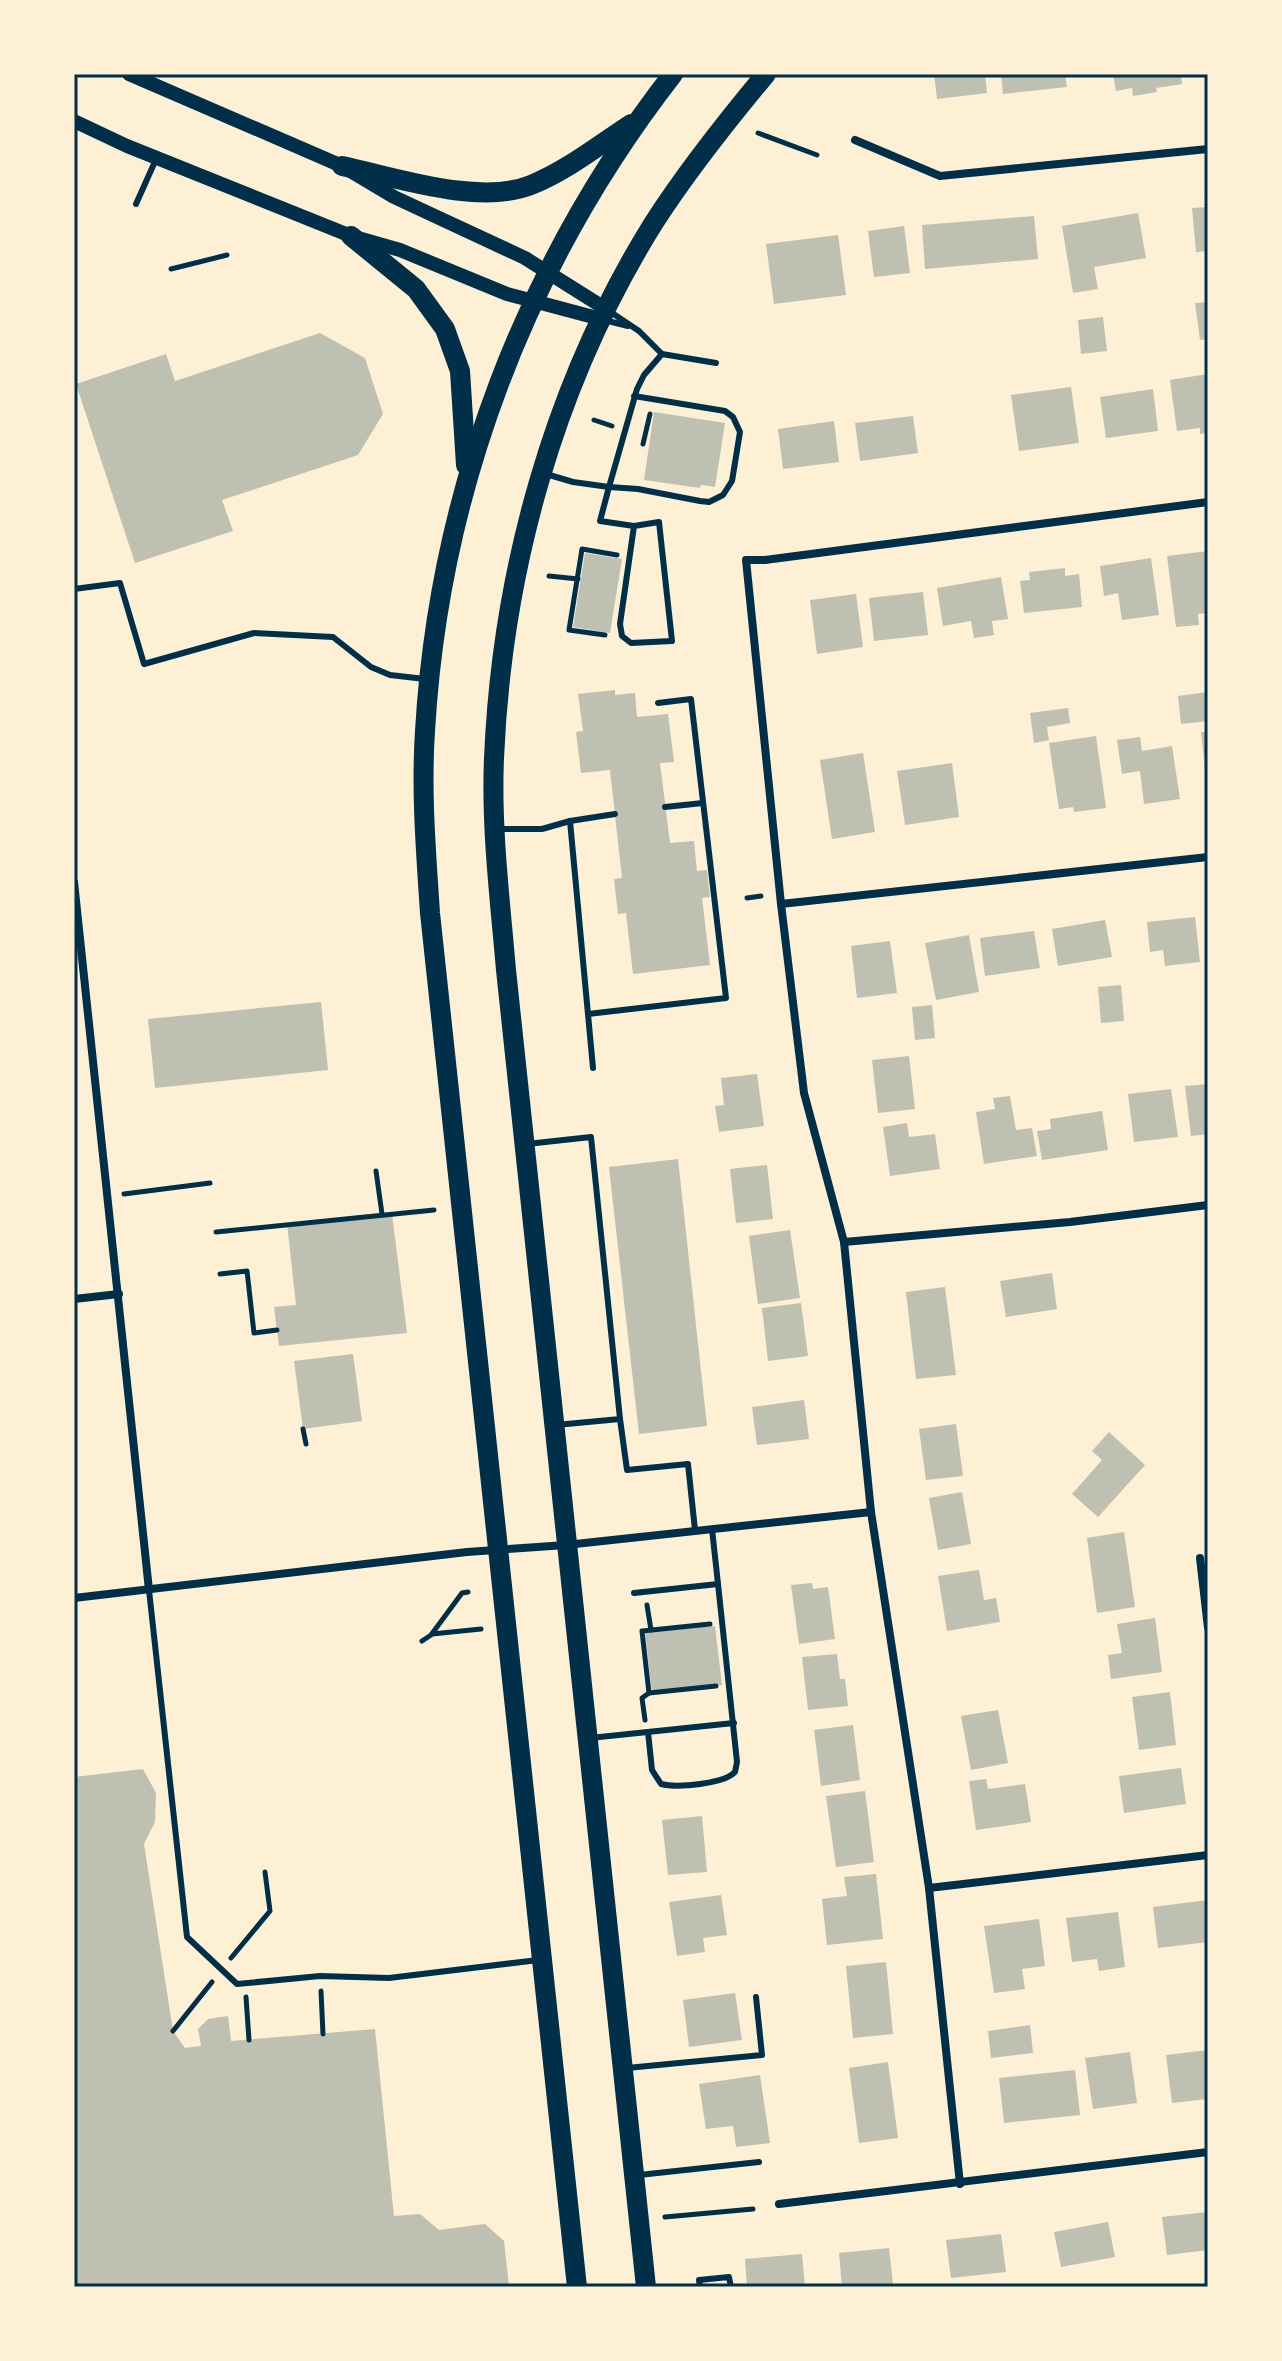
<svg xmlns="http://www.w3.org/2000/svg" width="1282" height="2361" font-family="Commissioner,sans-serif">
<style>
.building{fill:#bec0b2}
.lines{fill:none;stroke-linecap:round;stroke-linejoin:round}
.path{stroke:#003049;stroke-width:5}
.service{stroke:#003049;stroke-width:6}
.minor{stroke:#003049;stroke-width:8}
.tertiary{stroke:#003049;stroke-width:14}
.primary{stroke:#003049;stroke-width:20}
.neatline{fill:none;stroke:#003049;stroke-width:3}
</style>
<rect width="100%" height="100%" fill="#fdf0d5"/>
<g class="building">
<path d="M 934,74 L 985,74 L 987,93 L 937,99 Z"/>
<path d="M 1001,74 L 1065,74 L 1067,87 L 1003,94 Z"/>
<path d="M 1113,74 L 1181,74 L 1182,84 L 1156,88 L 1157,92 L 1133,96 L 1132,88 L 1116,91 Z"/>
<path d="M 1208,207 L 1208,251 L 1196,252 L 1192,208 Z"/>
<path d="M 1138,213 L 1146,258 L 1094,267 L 1098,289 L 1073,293 L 1062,226 Z"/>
<path d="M 1034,216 L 1038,259 L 925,269 L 922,225 Z"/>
<path d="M 904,226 L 910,273 L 874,277 L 868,231 Z"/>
<path d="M 838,235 L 846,295 L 774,304 L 766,244 Z"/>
<path d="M 1208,302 L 1208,339 L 1200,340 L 1195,303 Z"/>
<path d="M 1103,317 L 1107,351 L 1081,354 L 1078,320 Z"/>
<path d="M 320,333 L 365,358 L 383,414 L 358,455 L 222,500 L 233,531 L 135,563 L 76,384 L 166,354 L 175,381 Z"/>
<path d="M 1208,374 L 1208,433 L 1200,434 L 1200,428 L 1177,431 L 1170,380 Z"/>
<path d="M 1071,387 L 1079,443 L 1019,451 L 1011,395 Z"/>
<path d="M 1153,389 L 1158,431 L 1106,438 L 1100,397 Z"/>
<path d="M 654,412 L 725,423 L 715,487 L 701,485 L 700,488 L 644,480 Z"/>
<path d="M 913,416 L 918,453 L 860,461 L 855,423 Z"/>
<path d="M 834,421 L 839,462 L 783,469 L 778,429 Z"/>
<path d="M 1208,551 L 1208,613 L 1198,614 L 1199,625 L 1176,627 L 1167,556 Z"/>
<path d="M 585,553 L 622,559 L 610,633 L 573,627 Z"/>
<path d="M 1151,558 L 1159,615 L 1122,620 L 1118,593 L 1104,596 L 1100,566 Z"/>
<path d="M 1065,568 L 1065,576 L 1079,574 L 1082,607 L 1024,613 L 1020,581 L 1030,580 L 1029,572 Z"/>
<path d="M 1001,577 L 1008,619 L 992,621 L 994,635 L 974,638 L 971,621 L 943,626 L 937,588 Z"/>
<path d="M 923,592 L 928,635 L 874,641 L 869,598 Z"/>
<path d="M 856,594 L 863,647 L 817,654 L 810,600 Z"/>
<path d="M 615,690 L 615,695 L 635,693 L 637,717 L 668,714 L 674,762 L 660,763 L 670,843 L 694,841 L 697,871 L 707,870 L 710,897 L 702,898 L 710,965 L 633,974 L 626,913 L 618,914 L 614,879 L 622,878 L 610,770 L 581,773 L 576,732 L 583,731 L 578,694 Z"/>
<path d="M 1207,692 L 1208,721 L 1181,724 L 1178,696 Z"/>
<path d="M 1068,708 L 1070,723 L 1047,727 L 1049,740 L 1034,743 L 1030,713 Z"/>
<path d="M 1201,732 L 1208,732 L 1208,778 L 1206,779 Z"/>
<path d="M 1096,736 L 1106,808 L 1074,812 L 1073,807 L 1059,809 L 1049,743 Z"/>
<path d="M 1140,737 L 1142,751 L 1172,746 L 1180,799 L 1144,804 L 1140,771 L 1122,774 L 1117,740 Z"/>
<path d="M 863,753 L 875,832 L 832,839 L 820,760 Z"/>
<path d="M 952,763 L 959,817 L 905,825 L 897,771 Z"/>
<path d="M 1195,917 L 1200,962 L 1165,966 L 1163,950 L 1150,952 L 1147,922 Z"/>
<path d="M 1105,920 L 1112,957 L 1058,966 L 1052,929 Z"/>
<path d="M 1034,931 L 1040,968 L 985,976 L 980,938 Z"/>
<path d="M 969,935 L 979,992 L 936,1000 L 925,943 Z"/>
<path d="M 890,941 L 897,993 L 857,998 L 851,946 Z"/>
<path d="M 1121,985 L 1124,1021 L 1101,1023 L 1098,987 Z"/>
<path d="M 321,1002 L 328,1070 L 155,1088 L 148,1019 Z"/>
<path d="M 932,1005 L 935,1038 L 915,1040 L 912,1007 Z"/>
<path d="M 909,1056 L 915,1109 L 878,1113 L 872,1060 Z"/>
<path d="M 757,1074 L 764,1126 L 719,1132 L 715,1106 L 724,1105 L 721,1078 Z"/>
<path d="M 1208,1084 L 1208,1134 L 1191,1136 L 1185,1086 Z"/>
<path d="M 1171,1089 L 1178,1137 L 1134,1142 L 1128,1094 Z"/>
<path d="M 1010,1096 L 1016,1130 L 1032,1128 L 1037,1156 L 984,1164 L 976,1112 L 995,1109 L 993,1098 Z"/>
<path d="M 1102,1111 L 1108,1150 L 1042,1160 L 1037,1131 L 1051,1129 L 1050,1119 Z"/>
<path d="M 907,1123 L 909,1137 L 935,1134 L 940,1169 L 890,1176 L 883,1127 Z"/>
<path d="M 678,1159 L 707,1426 L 639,1434 L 609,1167 Z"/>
<path d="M 767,1165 L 773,1219 L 736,1223 L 730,1169 Z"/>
<path d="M 392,1214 L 407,1333 L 279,1346 L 274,1307 L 296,1305 L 287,1223 Z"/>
<path d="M 790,1230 L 800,1298 L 758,1304 L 749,1236 Z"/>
<path d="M 1052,1273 L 1057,1309 L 1006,1317 L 1000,1281 Z"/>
<path d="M 945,1287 L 956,1375 L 916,1379 L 906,1292 Z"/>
<path d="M 801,1303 L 808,1356 L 768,1361 L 762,1308 Z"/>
<path d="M 353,1354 L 362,1421 L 303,1429 L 294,1361 Z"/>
<path d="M 804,1400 L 809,1439 L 757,1445 L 752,1407 Z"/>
<path d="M 956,1424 L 963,1476 L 926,1480 L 919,1429 Z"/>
<path d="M 1109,1432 L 1145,1465 L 1098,1517 L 1072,1494 L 1102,1460 L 1092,1451 Z"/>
<path d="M 962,1492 L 971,1544 L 938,1550 L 929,1498 Z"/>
<path d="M 1124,1532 L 1135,1607 L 1097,1613 L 1087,1538 Z"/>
<path d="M 979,1570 L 984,1600 L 996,1598 L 1000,1622 L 947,1631 L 938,1576 Z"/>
<path d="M 812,1583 L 813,1589 L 828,1587 L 835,1639 L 799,1644 L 791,1585 Z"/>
<path d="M 1155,1618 L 1162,1672 L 1111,1679 L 1108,1655 L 1122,1653 L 1117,1624 Z"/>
<path d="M 715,1626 L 722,1685 L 652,1693 L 645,1631 Z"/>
<path d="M 837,1654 L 840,1679 L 845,1679 L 848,1706 L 808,1710 L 802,1657 Z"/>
<path d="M 1170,1692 L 1176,1745 L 1139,1750 L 1132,1697 Z"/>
<path d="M 998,1710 L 1008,1763 L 971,1770 L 961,1716 Z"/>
<path d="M 853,1725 L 860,1780 L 821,1786 L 814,1730 Z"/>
<path d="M 1181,1768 L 1186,1804 L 1124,1813 L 1119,1776 Z"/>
<path d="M 143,1769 L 156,1793 L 155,1822 L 144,1844 L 173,2031 L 185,2048 L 201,2046 L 198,2029 L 208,2019 L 228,2016 L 231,2041 L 375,2029 L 394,2216 L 420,2214 L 439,2230 L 485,2224 L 504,2241 L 509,2287 L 74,2287 L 74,1777 Z"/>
<path d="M 986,1779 L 988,1789 L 1025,1784 L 1031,1822 L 976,1830 L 969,1781 Z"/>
<path d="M 865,1791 L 874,1862 L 836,1867 L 826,1796 Z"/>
<path d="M 702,1816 L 707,1872 L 668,1875 L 662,1820 Z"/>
<path d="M 876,1874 L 883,1939 L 827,1945 L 822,1899 L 847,1896 L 844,1877 Z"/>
<path d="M 721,1895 L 727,1935 L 703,1938 L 705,1952 L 677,1956 L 669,1902 Z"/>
<path d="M 1208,1900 L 1208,1942 L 1158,1948 L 1153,1907 Z"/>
<path d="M 1118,1912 L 1125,1967 L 1099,1971 L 1097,1959 L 1072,1962 L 1066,1918 Z"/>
<path d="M 1039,1919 L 1045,1966 L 1022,1969 L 1025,1989 L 994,1993 L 984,1926 Z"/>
<path d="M 886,1962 L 893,2034 L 853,2038 L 846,1966 Z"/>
<path d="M 735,1993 L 742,2040 L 689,2047 L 683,2000 Z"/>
<path d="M 1030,2025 L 1033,2053 L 991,2058 L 988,2031 Z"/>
<path d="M 1208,2050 L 1208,2099 L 1172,2103 L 1166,2055 Z"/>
<path d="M 1130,2052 L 1137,2103 L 1093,2109 L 1085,2058 Z"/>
<path d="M 888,2062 L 898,2138 L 859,2143 L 849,2068 Z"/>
<path d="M 1075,2070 L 1080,2115 L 1004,2123 L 999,2078 Z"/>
<path d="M 760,2075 L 770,2143 L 736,2147 L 733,2126 L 706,2129 L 699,2084 Z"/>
<path d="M 1208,2212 L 1208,2250 L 1167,2255 L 1162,2217 Z"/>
<path d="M 1108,2222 L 1115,2257 L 1061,2267 L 1054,2232 Z"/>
<path d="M 1001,2234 L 1006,2272 L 951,2278 L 946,2240 Z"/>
<path d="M 889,2248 L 893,2284 L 842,2287 L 839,2253 Z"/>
<path d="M 802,2254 L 805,2287 L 747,2287 L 745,2259 Z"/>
</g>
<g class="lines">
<g class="path">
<path d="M 758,133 L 817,155"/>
<path d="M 171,269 L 227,255"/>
<path d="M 594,420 L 612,426"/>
<path d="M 643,444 L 650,414"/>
<path d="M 549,576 L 578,579"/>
<path d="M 605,635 L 569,630 L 582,549 L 617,555"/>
<path d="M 747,898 L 761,896"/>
<path d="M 376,1171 L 382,1214"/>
<path d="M 124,1194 L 210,1183"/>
<path d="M 216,1232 L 434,1210"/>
<path d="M 220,1274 L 247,1271 L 254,1333 L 277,1330"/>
<path d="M 303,1429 L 306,1444"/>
<path d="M 647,1605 L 651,1630"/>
<path d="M 432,1634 L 481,1629"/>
<path d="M 422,1641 L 431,1635 L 462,1593 L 468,1592"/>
<path d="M 649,1693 L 642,1631 L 710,1624"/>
<path d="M 645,1720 L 642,1698 L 649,1693 L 716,1686"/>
<path d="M 231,1958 L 270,1911 L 265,1872"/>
<path d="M 321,1991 L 323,2034"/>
<path d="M 246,1997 L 249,2040"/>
<path d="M 173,2031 L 212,1982"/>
<path d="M 665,2217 L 753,2209"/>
</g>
<g class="service">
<path d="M 136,204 L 157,157"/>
<path d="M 609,311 L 639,331 L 662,354 L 716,363"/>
<path d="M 604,320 L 628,326"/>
<path d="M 546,474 L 573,482 L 609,487 L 637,389 L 644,375 L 662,354"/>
<path d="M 634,526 L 620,624 L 622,636 L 631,643 L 672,641 L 659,522 L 634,526 L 600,521 L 609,487 L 638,489 L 700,501 L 709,502 L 723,495 L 732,481 L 740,432 L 733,417 L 725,411 L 634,396"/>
<path d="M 74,589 L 120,583 L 144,664 L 254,633 L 333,637 L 371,667 L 390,675 L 425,679"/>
<path d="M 665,807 L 703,803"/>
<path d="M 570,821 L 593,1068"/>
<path d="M 498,829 L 542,829 L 570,821 L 615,814"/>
<path d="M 588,1014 L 726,998 L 691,699 L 658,703"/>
<path d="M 527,1144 L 591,1137 L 620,1419 L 556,1425"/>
<path d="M 620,1419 L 627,1470 L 688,1464 L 695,1530"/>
<path d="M 149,1590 L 187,1937 L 237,1984 L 320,1976 L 389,1978 L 538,1960"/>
<path d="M 634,1593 L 718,1584 L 712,1529"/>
<path d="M 648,1732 L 652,1770 L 661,1784 C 677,1788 724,1784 735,1772 L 737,1762 L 718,1584"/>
<path d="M 590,1738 L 734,1723"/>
<path d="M 627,2068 L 762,2055 L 756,1997"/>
<path d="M 639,2175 L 759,2162"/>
<path d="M 700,2287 L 699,2280 L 729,2277 L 731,2287"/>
</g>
<g class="minor">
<path d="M 855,140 L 940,176 L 1208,149"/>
<path d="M 74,882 L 149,1590"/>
<path d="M 781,904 L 1208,857"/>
<path d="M 844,1242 L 1070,1222 L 1208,1205"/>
<path d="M 74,1299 L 119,1294"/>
<path d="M 1200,1558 L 1208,1628"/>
<path d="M 74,1598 L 467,1552 L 566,1545 L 871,1512"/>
<path d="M 929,1888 L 1208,1855"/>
<path d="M 960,2184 L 929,1888 L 871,1512 L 844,1242 L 804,1093 L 781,904 L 746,560 L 765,560 L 1208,502"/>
<path d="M 779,2204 L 1208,2152"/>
</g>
<g class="tertiary">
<path d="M 129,74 L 342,166 L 394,197 L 525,258 L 606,309"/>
<path d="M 74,121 L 127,146 L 351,236 L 400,250 L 507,294 L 601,319"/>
</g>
<g class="primary">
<path d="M 342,166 C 395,177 479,206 531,185 C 566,171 599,145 631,124"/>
<path d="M 351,236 L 416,289 L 445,329 L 460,371 L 466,465"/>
<path d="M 577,2287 L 430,913 C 426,852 421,792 425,731 C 439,491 526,263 673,74"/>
<path d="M 646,2287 L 506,970 C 500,899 491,829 494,758 C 502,571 554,383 653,224 C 687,171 726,122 766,74"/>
</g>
</g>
<rect width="1282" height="2361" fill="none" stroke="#fdf0d5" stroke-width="152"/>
<rect x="76" y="76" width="1130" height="2209" class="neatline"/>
</svg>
